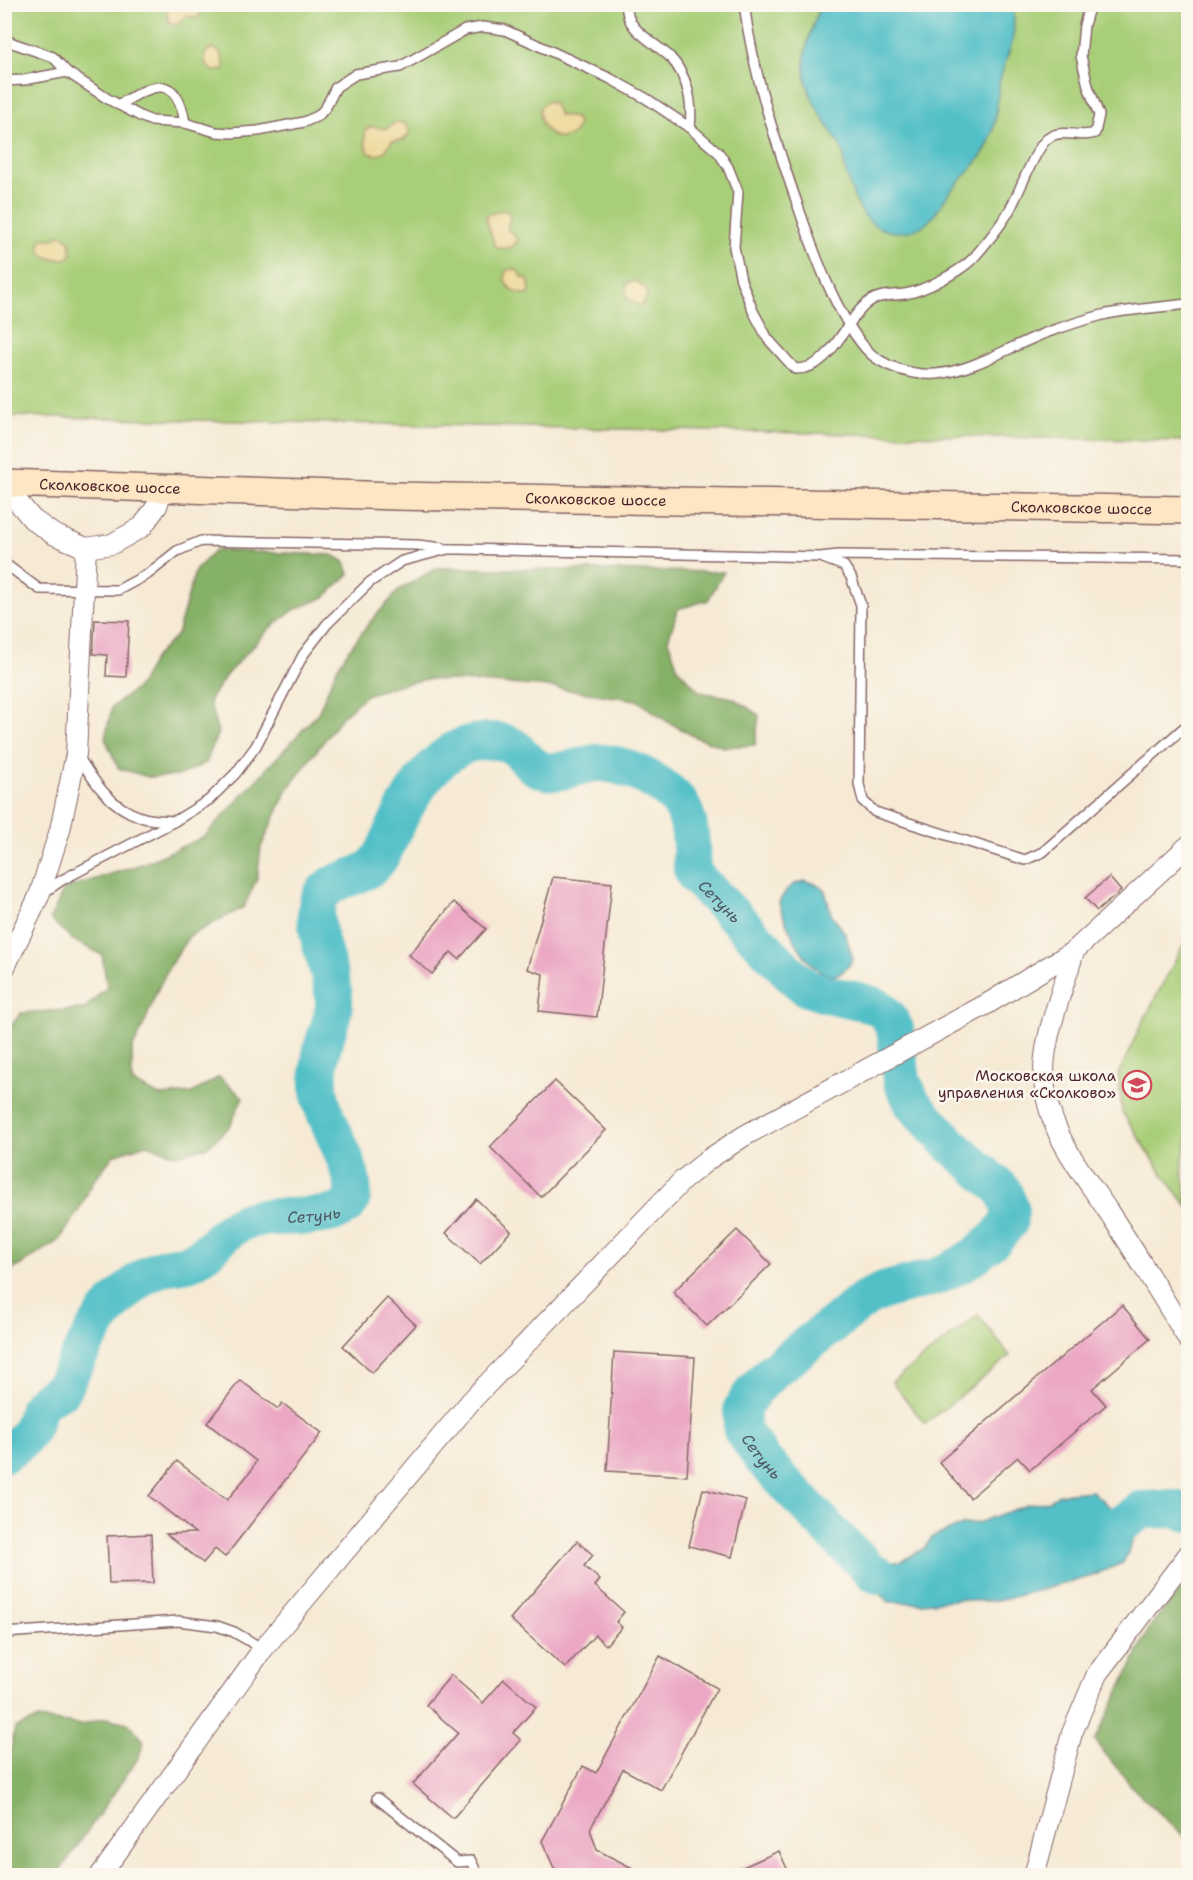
<svg xmlns="http://www.w3.org/2000/svg" width="1193" height="1880" font-family="'Shantell Sans',sans-serif">
<style>
.green{fill:#a9ce78;stroke:#7a7652;stroke-width:1.5}
.forest{fill:#86b168;stroke:#68684a;stroke-width:1.5}
.sand{fill:#eeda9e;stroke:#9c7c64;stroke-width:1.5}
.water{fill:#52c0c8;stroke:#4e707a;stroke-width:1.5}
.lines{fill:none;stroke-linecap:round;stroke-linejoin:round}
.river{stroke:#52c0c8;stroke-width:38}
.building{fill:#eba7c4}
.lane-casing{stroke:#866666;stroke-width:12}
.street-casing{stroke:#866666;stroke-width:22}
.secondary-casing{stroke:#866666;stroke-width:30}
.lane{stroke:#fff;stroke-width:9}
.street{stroke:#fff;stroke-width:20}
.secondary{stroke:#fce6c4;stroke-width:27}
.labels{text-anchor:middle;stroke-width:5;stroke-linejoin:round;paint-order:stroke}
.street-label{font-size:15px;fill:#4a1f2b;stroke:#fbf7ec}
.poi-label{font-size:15px;fill:#4a1f2b;stroke:#fbf7ec;text-anchor:end}
.water-label{font-size:16px;font-style:italic;fill:#4d5762;stroke:#fbf7ec}
</style>
<rect width="100%" height="100%" fill="#fbf7ec"/>
<filter id="ink" filterUnits="userSpaceOnUse"><feTurbulence type="fractalNoise" baseFrequency=".0167" numOctaves="2"/><feDisplacementMap in="SourceGraphic" scale="12" xChannelSelector="R" yChannelSelector="G"/><feConvolveMatrix kernelMatrix="1 2 1 2 8 2 1 2 1" color-interpolation-filters="sRGB"/></filter>
<filter id="wash" filterUnits="userSpaceOnUse"><feTurbulence type="fractalNoise" baseFrequency=".008" numOctaves="4" result="noise"/><feDisplacementMap in="SourceGraphic" scale="24" xChannelSelector="R" yChannelSelector="G"/><feGaussianBlur stdDeviation="1.35" result="paint"/><feColorMatrix in="noise" values="0 0 0 0 0 0 0 0 0 0 0 0 0 0 0 0 0 1.4 0 .05"/><feComposite in="paint" operator="in"/></filter>
<g filter="url(#wash)">
<rect width="100%" height="100%" fill="#f6ead5"/>
<g class="green">
<path d="M 5,5 L 1188,5 L 1188,441 L 5,416 Z"/>
<path d="M 1188,936 L 1188,1137 L 1183,1159 L 1183,1173 L 1188,1207 L 1162,1173 L 1122,1112 L 1118,1075 L 1140,1027 Z"/>
<path d="M 978,1315 L 1010,1356 L 925,1424 L 892,1382 Z"/>
</g>
<g class="forest">
<path d="M 215,550 L 333,555 L 345,562 L 349,574 L 325,597 L 294,610 L 270,628 L 226,675 L 209,701 L 218,732 L 206,763 L 178,776 L 148,777 L 118,768 L 105,738 L 112,707 L 138,687 L 155,657 L 177,635 L 195,571 Z"/>
<path d="M 437,568 L 724,572 L 708,600 L 678,609 L 668,640 L 678,669 L 700,692 L 733,698 L 759,715 L 755,745 L 724,747 L 695,737 L 665,720 L 637,700 L 540,686 L 428,679 L 398,685 L 366,695 L 342,717 L 287,790 L 261,847 L 257,878 L 244,907 L 189,936 L 170,965 L 156,993 L 145,1022 L 132,1050 L 132,1082 L 160,1096 L 192,1093 L 219,1077 L 243,1097 L 230,1126 L 207,1147 L 176,1155 L 146,1144 L 114,1155 L 94,1180 L 80,1208 L 60,1240 L 6,1274 L 5,1277 L 5,1033 L 21,1013 L 84,1009 L 107,987 L 102,955 L 73,940 L 50,919 L 64,889 L 145,863 L 204,837 L 318,713 L 336,670 L 346,654 L 371,621 L 400,589 Z"/>
<path d="M 1188,1581 L 1188,1840 L 1134,1789 L 1095,1741 L 1151,1625 Z"/>
<path d="M 105,1718 L 128,1723 L 144,1741 L 139,1757 L 57,1875 L 5,1875 L 5,1776 L 15,1728 L 38,1719 L 83,1725 Z"/>
</g>
<g class="sand">
<path d="M 162,5 L 200,5 L 201,13 L 197,18 L 188,16 C 180,20 177,30 168,21 L 167,11 Z"/>
<path d="M 212,48 L 220,52 L 224,64 L 224,70 L 213,71 C 204,65 200,53 212,48 Z"/>
<path d="M 548,101 L 554,104 L 559,115 L 576,118 L 578,126 C 566,152 535,131 540,107 Z"/>
<path d="M 396,122 C 405,122 409,125 409,134 L 403,140 L 392,141 L 385,151 L 378,155 L 369,153 L 365,143 L 365,130 C 373,123 377,129 386,129 Z"/>
<path d="M 503,210 L 508,212 L 510,217 L 507,229 L 515,235 L 517,242 C 511,249 502,250 495,246 L 486,219 L 487,215 Z"/>
<path d="M 59,235 L 64,236 L 70,241 L 71,255 L 65,259 C 54,259 45,260 39,249 L 42,239 L 53,239 Z"/>
<path d="M 511,269 L 518,271 L 523,278 L 528,279 L 530,291 L 528,295 C 515,294 501,286 506,271 Z"/>
<path d="M 635,281 L 646,289 L 647,295 L 642,305 L 639,306 L 626,297 L 626,285 L 630,282 Z"/>
</g>
<g class="water">
<path d="M 821,4 L 1013,5 C 1014,18 1015,32 1011,45 C 1007,59 1002,70 999,84 C 996,104 997,124 989,142 C 981,162 963,176 950,192 C 943,201 937,213 929,221 C 912,237 883,235 867,219 C 856,206 849,185 845,169 C 843,161 845,154 841,147 C 834,134 824,122 817,108 C 795,69 806,43 821,4 Z"/>
<path d="M 805,881 L 816,884 L 825,891 L 831,914 L 845,933 L 853,959 C 823,1010 786,928 779,903 C 785,890 790,884 805,881 Z"/>
<path d="M 1092,1491 L 1121,1517 L 1135,1536 L 1123,1563 L 1089,1577 L 997,1601 L 975,1601 L 960,1599 L 922,1603 L 889,1602 L 830,1548 L 851,1536 L 873,1557 L 886,1562 L 900,1562 L 925,1548 L 932,1537 L 962,1525 L 977,1523 L 1027,1505 L 1049,1501 L 1059,1494 Z"/>
</g>
<g class="lines">
<g class="river">
<path id="s1" d="M 4,1454 C 12,1449 22,1442 27,1435 C 42,1412 29,1405 62,1390 C 80,1355 94,1321 124,1294 C 131,1288 138,1280 147,1275 C 152,1272 158,1269 164,1267 C 173,1264 184,1266 193,1261 C 213,1250 224,1229 246,1221 C 272,1211 337,1225 350,1202 C 362,1182 329,1127 322,1105 C 317,1085 318,1065 323,1045 C 327,1032 333,1018 334,1004 C 335,976 309,929 318,902 C 326,877 360,881 376,863 C 384,854 388,842 393,831 C 407,801 426,767 455,750 C 469,741 499,737 514,747 C 524,754 529,766 542,770 C 559,776 578,765 595,763 C 622,761 671,785 683,809 C 692,826 691,851 692,869 L 696,877 L 796,979 L 807,988 L 822,993 L 863,1002 L 878,1007 L 888,1016 L 895,1029 L 902,1081 L 913,1104 L 951,1145 L 1002,1189 L 1010,1207 L 1009,1222 L 996,1238 L 977,1254 L 962,1264 L 935,1277 L 886,1290 L 867,1298 L 775,1369 L 754,1390 L 742,1408 L 742,1430 L 763,1460 L 842,1543 L 875,1574 L 879,1575"/>
<path d="M 1078,1541 L 1125,1522 L 1141,1510 L 1174,1509 L 1188,1513"/>
</g>
</g>
<g id="blocks">
<g class="building">
<path d="M 95,620 L 129,621 L 126,677 L 106,676 L 107,655 L 93,654 Z"/>
<path d="M 553,877 L 612,883 L 597,1017 L 539,1011 L 543,974 L 527,969 Z"/>
<path d="M 1109,877 L 1121,891 L 1097,911 L 1085,898 Z"/>
<path d="M 454,902 L 486,929 L 459,959 L 451,952 L 432,974 L 409,955 Z"/>
<path d="M 555,1081 L 606,1130 L 541,1197 L 490,1147 Z"/>
<path d="M 476,1199 L 511,1231 L 480,1264 L 446,1233 Z"/>
<path d="M 737,1230 L 771,1264 L 707,1326 L 673,1292 Z"/>
<path d="M 387,1298 L 416,1325 L 372,1373 L 343,1346 Z"/>
<path d="M 1122,1305 L 1150,1339 L 1092,1389 L 1106,1405 L 1030,1470 L 1018,1457 L 970,1498 L 939,1462 Z"/>
<path d="M 614,1352 L 695,1357 L 687,1476 L 607,1471 Z"/>
<path d="M 240,1380 L 278,1409 L 282,1403 L 322,1433 L 225,1557 L 215,1549 L 203,1563 L 166,1534 L 195,1533 L 149,1496 L 177,1461 L 227,1500 L 251,1471 L 256,1461 L 207,1423 Z"/>
<path d="M 703,1489 L 746,1500 L 732,1557 L 689,1546 Z"/>
<path d="M 151,1534 L 153,1583 L 109,1584 L 107,1536 Z"/>
<path d="M 577,1541 L 593,1555 L 584,1566 L 600,1580 L 595,1586 L 624,1612 L 616,1622 L 622,1627 L 606,1645 L 595,1635 L 565,1668 L 510,1619 Z"/>
<path d="M 660,1656 L 717,1688 L 661,1790 L 623,1769 L 590,1829 L 597,1850 L 646,1875 L 569,1875 L 554,1868 L 542,1841 L 583,1766 L 596,1773 Z"/>
<path d="M 451,1675 L 483,1703 L 504,1679 L 536,1707 L 513,1733 L 521,1740 L 453,1818 L 413,1784 L 458,1733 L 426,1705 Z"/>
<path d="M 779,1851 L 790,1875 L 725,1875 Z"/>
</g>
</g>
</g>
<g filter="url(#ink)">
<use href="#blocks" fill-opacity="0" stroke="#866666" stroke-width="1.5"/>
<g class="lines">
<g class="lane-casing">
<g id="lane">
<path d="M 627,4 C 624,30 654,41 670,57 C 688,76 693,103 690,128"/>
<path d="M 744,4 C 753,73 775,140 798,206 C 813,250 835,313 866,349 C 882,367 913,376 936,374 C 977,370 1013,344 1051,331 C 1069,325 1089,318 1107,314 C 1134,309 1162,307 1188,304"/>
<path d="M 4,40 L 53,57 L 67,72 L 108,99 L 142,117 L 152,121 L 185,123 L 216,132 L 231,133 L 258,131 L 304,122 L 318,116 L 326,107 L 336,87 L 356,74 L 400,67 L 465,30 L 483,27 L 505,30 L 609,78 L 647,99 L 690,128 L 719,153 L 728,167 L 738,192 L 734,247 L 741,280 L 753,311 L 768,339 L 795,369 C 833,370 843,320 870,301 C 881,294 893,296 905,294 C 924,291 964,270 976,255 C 988,241 1000,227 1009,211 C 1019,194 1034,150 1047,139 C 1062,127 1079,139 1095,133 L 1099,115 L 1088,86 L 1081,56 L 1084,25 L 1090,4"/>
<path d="M 4,81 L 24,80 L 67,72"/>
<path d="M 119,105 C 153,83 177,73 185,123"/>
<path d="M 823,558 L 844,566 L 851,577 L 861,605 L 859,784 L 863,801 L 875,812 L 1025,860 L 1043,852 L 1188,724"/>
<path d="M 4,563 L 39,589 L 118,590 L 148,574 L 177,551 L 201,541 L 417,545 L 443,548"/>
<path d="M 78,756 C 95,783 110,807 141,817 C 152,821 164,820 175,821"/>
<path d="M 43,893 L 62,880 L 175,821 L 209,800 L 236,773 L 256,746 L 303,655 L 327,624 L 370,582 L 402,561 L 448,549 L 460,549 L 820,557 L 838,555 L 1188,559"/>
<path d="M 4,1633 L 178,1621 L 217,1626 L 234,1632 L 263,1649"/>
<path d="M 377,1798 L 457,1862 L 471,1861 L 478,1876"/>
</g>
</g>
<g class="street-casing">
<g id="street">
<path d="M 4,485 L 32,519 L 53,534 L 86,548 L 112,544 L 142,527 L 157,506 L 163,487"/>
<path d="M 1074,951 C 1064,987 1044,1035 1044,1071 C 1043,1126 1079,1168 1108,1211 C 1136,1253 1162,1296 1188,1339"/>
<path d="M 4,969 L 39,896 L 60,830 L 76,754 L 86,548"/>
<path d="M 100,1876 L 263,1649 L 471,1401 L 683,1180 L 709,1159 L 744,1136 L 987,1004 L 1074,951 L 1188,846"/>
<path d="M 1034,1876 L 1072,1733 L 1097,1674 L 1188,1555"/>
</g>
</g>
<g class="secondary-casing">
<g id="secondary">
<path id="s2" d="M 4,483 L 395,496 L 1188,510"/>
</g>
</g>
<use href="#lane" class="lane"/>
<use href="#street" class="street"/>
<use href="#secondary" class="secondary"/>
</g>
</g>
<defs>
<g id="university-ring" transform="scale(1.5)"><circle r="9.5" fill="#fbf7ec" stroke="#d1495b" stroke-width="1.5"/><path d="M0-5L7-2L0 1L-7-2ZM-4 1L0 2.5L4 1V4Q0 6-4 4Z" fill="#d1495b"/></g>
</defs>
<g fill-rule="evenodd">
<use href="#university-ring" x="1137" y="1085"/>
</g>
<g class="labels">
<g class="street-label">
<text dy="5" stroke="none"><textPath href="#s2" startOffset="106">Сколковское шоссе</textPath></text>
<text dy="5" stroke="none"><textPath href="#s2" startOffset="592">Сколковское шоссе</textPath></text>
<text dy="5" stroke="none"><textPath href="#s2" startOffset="1078">Сколковское шоссе</textPath></text>
</g>
<g class="poi-label">
<text x="1116" y="1081">Московская школа<tspan x="1116" dy="17">управления «Сколково»</tspan></text>
</g>
<g class="water-label">
<text dy="6" stroke="none"><textPath href="#s1" startOffset="1340">Сетунь</textPath></text>
<text dy="6" stroke="none"><textPath href="#s1" startOffset="418">Сетунь</textPath></text>
<text dy="6" stroke="none"><textPath href="#s1" startOffset="2188">Сетунь</textPath></text>
</g>
</g>
<rect width="1193" height="1880" fill="none" stroke="#fbf7ec" stroke-width="24"/>
</svg>
